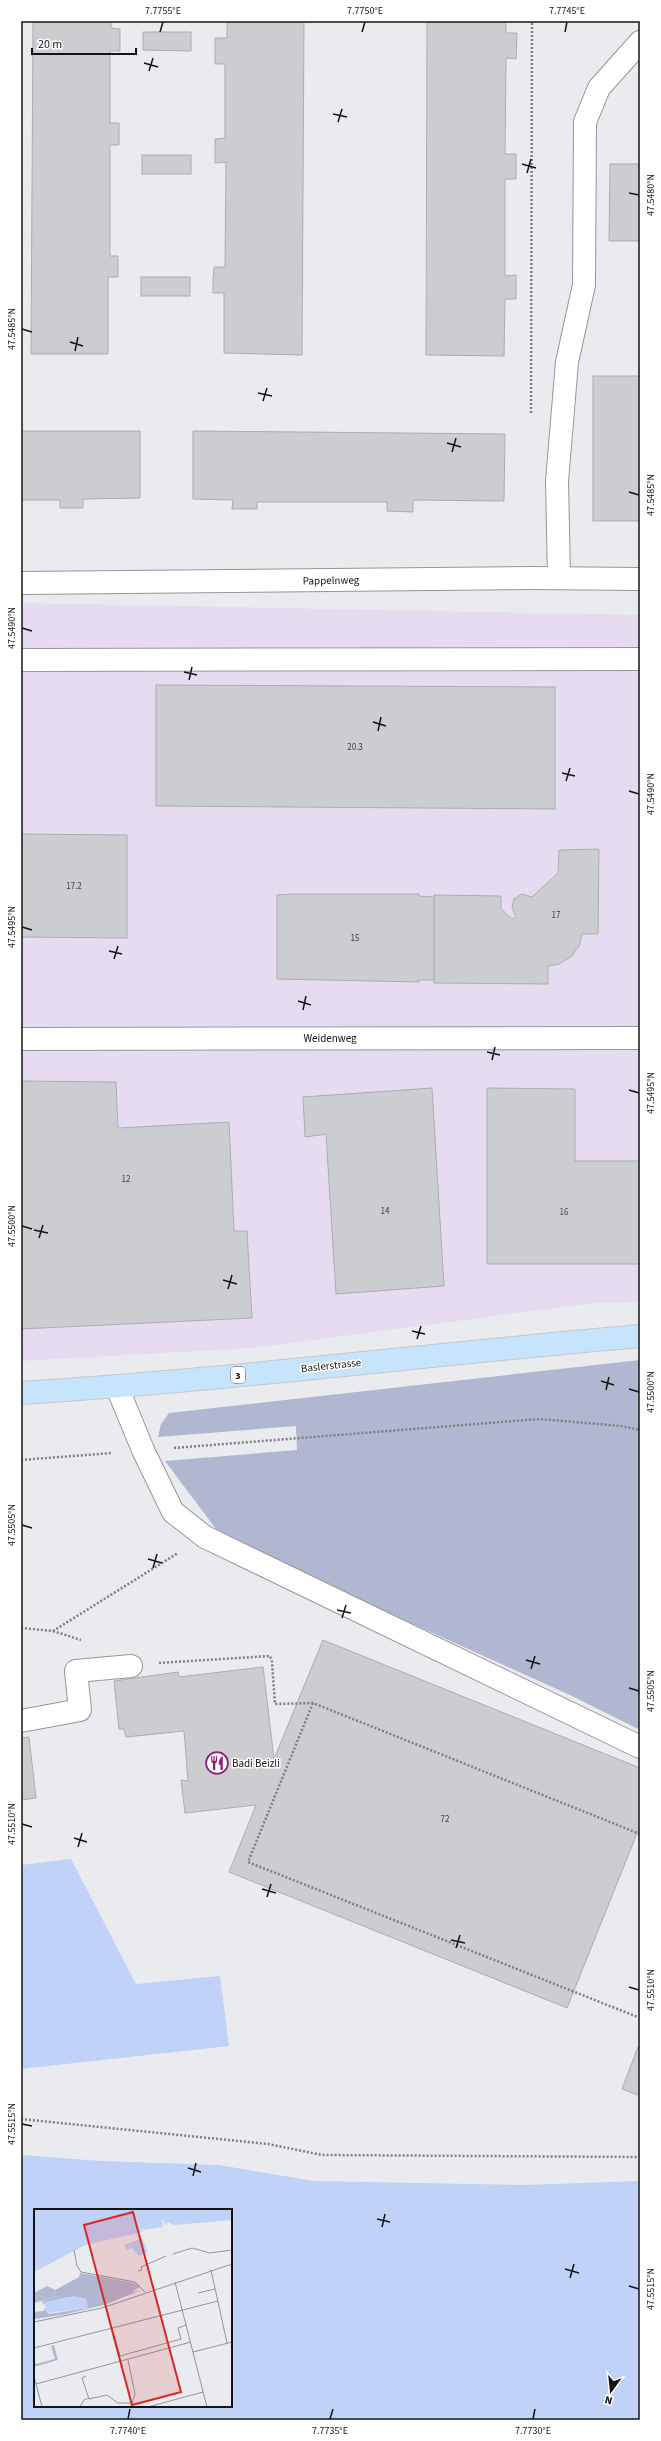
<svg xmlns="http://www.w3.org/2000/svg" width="661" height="2441" font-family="'Source Sans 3',sans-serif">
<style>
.commercial{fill:#e6dcf1}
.green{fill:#b1b7d0}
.water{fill:#c0d2f7;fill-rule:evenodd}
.building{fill:#cccdd1;stroke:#adadb1}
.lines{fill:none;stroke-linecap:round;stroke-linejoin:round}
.minor-casing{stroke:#96969a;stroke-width:24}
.major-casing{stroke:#c7c7c7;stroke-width:24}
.path{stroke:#7e7e80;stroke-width:2.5;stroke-dasharray:2 2;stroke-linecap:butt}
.minor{stroke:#fff;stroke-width:22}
.major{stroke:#c7e4fd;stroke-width:22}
.ticks{fill:none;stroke:#141415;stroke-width:1.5}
.labels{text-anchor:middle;stroke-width:3;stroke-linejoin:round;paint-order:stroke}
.number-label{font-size:9px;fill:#424244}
.shield{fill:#fff;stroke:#5a5a5b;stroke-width:1}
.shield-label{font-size:10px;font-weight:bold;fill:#141415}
.street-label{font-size:11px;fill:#141415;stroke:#fff}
.poi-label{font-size:11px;fill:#141415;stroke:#fff;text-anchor:start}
.inset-river{fill:none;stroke:#c0d2f7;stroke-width:2}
.inset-road{fill:none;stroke:#949597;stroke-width:1}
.view{fill:#d62828;fill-opacity:0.15;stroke:#d62828;stroke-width:2}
.inset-edge{fill:none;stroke:#141415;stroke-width:2}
.neatline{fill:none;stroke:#141415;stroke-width:1.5}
.ticks-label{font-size:10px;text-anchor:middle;fill:#141415}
</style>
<rect width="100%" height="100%" fill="#eaebee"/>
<path class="commercial" d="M 21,603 L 640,615 L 640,1302 L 594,1303 L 252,1348 L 21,1361 Z"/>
<path class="green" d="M 640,1360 L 640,1730 L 572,1696 L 340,1591 L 216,1529 L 165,1461 L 297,1450 L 296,1426 L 158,1437 L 161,1424 L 169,1413 Z"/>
<g class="water">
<path d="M 71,1859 L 136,1984 L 220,1976 L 229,2046 L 21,2069 L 21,1865 Z"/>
<path d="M 21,2155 L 100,2161 L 219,2165 L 314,2181 L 524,2185 L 640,2181 L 640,2420 L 21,2420 ZM 35,2210 L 231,2210 L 231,2406 L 35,2406 Z"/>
</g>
<g class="building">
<path d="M 33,21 L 111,21 L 111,28 L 120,29 L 120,51 L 110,51 L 110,123 L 119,123 L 119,145 L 110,145 L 110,256 L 118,256 L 118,277 L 108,277 L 108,354 L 31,354 Z"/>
<path d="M 227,21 L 304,21 L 302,355 L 224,353 L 224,293 L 213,293 L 213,279 L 214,267 L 225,267 L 226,162 L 215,163 L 215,139 L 225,138 L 225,64 L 215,64 L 215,38 L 227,38 Z"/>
<path d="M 427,21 L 506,21 L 506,33 L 517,33 L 516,59 L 506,58 L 505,154 L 516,154 L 516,179 L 505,179 L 505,276 L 516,275 L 516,299 L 505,299 L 504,356 L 426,355 Z"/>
<path d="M 143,32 L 191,32 L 191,51 L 143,50 Z"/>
<rect x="142" y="155" width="49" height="19"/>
<path d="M 610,164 L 640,164 L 640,241 L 609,241 Z"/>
<rect x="141" y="277" width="49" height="19"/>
<rect x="593" y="376" width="47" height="145"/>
<path d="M 21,431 L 140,431 L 140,498 L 83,499 L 83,508 L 60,508 L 60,500 L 21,500 Z"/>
<path d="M 193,431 L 505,434 L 504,501 L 413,500 L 413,512 L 387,511 L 387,502 L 257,502 L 257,509 L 232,509 L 233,500 L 193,499 Z"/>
<path d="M 156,685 L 555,687 L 555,809 L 156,806 Z"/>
<path d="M 21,834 L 127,835 L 127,938 L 21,937 Z"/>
<path d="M 599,849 L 598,934 L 582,934 L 579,946 L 572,956 L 559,964 L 548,966 L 548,984 L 434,983 L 434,895 L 501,896 L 501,909 L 512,919 L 516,917 L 512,907 L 514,899 L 522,894 L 532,897 L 558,873 L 559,850 Z"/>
<path d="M 295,894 L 419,894 L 419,896 L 434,897 L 434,980 L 418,980 L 419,982 L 277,979 L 277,895 Z"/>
<path d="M 21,1081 L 116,1082 L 118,1128 L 229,1122 L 234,1231 L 247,1231 L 252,1318 L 21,1329 Z"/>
<path d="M 432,1088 L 444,1286 L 336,1294 L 326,1134 L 305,1137 L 303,1097 Z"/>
<path d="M 487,1088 L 575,1089 L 575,1161 L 640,1161 L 640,1264 L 487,1264 Z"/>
<path d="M 323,1640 L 640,1768 L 640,1826 L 567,2008 L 229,1872 L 256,1805 L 185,1813 L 181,1780 L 188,1781 L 184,1731 L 126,1737 L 124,1729 L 119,1729 L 114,1681 L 178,1672 L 179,1677 L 263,1667 L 274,1759 Z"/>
<path d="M 29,1737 L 36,1798 L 21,1800 L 21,1738 Z"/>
<path d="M 638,2047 L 640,2048 L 640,2096 L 622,2089 Z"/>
</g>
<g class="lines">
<g class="minor-casing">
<g id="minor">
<path d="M 559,578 L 557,481 L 567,362 L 584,285 L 585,122 L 599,88 L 640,42"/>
<path d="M 21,583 L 531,578 L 640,579"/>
<path d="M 21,660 L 640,659"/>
<path d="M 21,1039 L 640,1038"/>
<path d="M 117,1387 L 143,1450 L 173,1512 L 205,1537 L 640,1747"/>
<path d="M 21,1721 L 80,1710 L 76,1671 L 131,1666"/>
</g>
</g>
<g class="major-casing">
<path id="major" d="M 21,1393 C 228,1380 434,1354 640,1336"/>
</g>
<g class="path">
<path d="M 531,413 L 532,21"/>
<path d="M 174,1448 L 539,1419 L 621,1426 L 640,1430"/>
<path d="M 21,1460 L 112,1453"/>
<path d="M 21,1628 L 53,1631 L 178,1553"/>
<path d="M 53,1631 L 81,1640"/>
<path d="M 159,1663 L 270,1656 L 272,1662 L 275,1704 L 313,1703 L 640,1834"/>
<path d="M 313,1703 L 248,1862 L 640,2018"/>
<path d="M 21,2119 L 268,2144 L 322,2155 L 640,2157"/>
</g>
<use href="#minor" class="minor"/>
<use href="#major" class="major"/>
</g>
<path class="ticks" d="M 160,32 L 163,22M 362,32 L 365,22M 565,32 L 567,22M 144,63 L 158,67M 149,71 L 153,58M 333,114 L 347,117M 338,122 L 342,109M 522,164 L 536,168M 527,173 L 531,159M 629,193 L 639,195M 22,329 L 32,332M 70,342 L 83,346M 75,351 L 78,337M 258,393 L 272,396M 263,401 L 267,388M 447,443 L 461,447M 452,452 L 456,438M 629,492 L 639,495M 22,628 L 32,631M 184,672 L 197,675M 189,680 L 192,667M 373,722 L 386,726M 378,731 L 381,717M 562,773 L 575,776M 566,781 L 570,768M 629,791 L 639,794M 22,927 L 32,930M 109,951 L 122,954M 114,959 L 118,946M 298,1001 L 311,1005M 303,1010 L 306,996M 487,1052 L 500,1055M 492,1060 L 495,1047M 629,1090 L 639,1093M 22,1226 L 32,1229M 34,1230 L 48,1233M 39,1238 L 43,1225M 223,1280 L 237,1284M 228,1289 L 232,1275M 412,1331 L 425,1334M 417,1339 L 421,1326M 601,1381 L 614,1385M 629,1389 L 639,1392M 606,1390 L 609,1377M 22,1525 L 32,1528M 148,1559 L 162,1563M 153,1568 L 157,1554M 337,1610 L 351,1613M 342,1618 L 346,1605M 526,1660 L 540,1664M 531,1669 L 535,1656M 629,1688 L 639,1691M 22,1824 L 32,1827M 74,1838 L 87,1842M 78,1847 L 82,1833M 262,1889 L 276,1893M 267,1897 L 271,1884M 451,1940 L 465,1943M 456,1948 L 460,1935M 629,1987 L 639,1990M 22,2124 L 32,2126M 188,2168 L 201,2172M 193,2176 L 196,2163M 377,2219 L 390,2222M 382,2227 L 385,2214M 565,2269 L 579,2273M 570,2278 L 574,2264M 629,2286 L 639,2289M 128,2419 L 130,2409M 330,2419 L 333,2409M 533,2419 L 535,2409"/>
<defs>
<g id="restaurant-ring" transform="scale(1.15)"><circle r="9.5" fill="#fff" stroke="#931a76" stroke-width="1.5"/><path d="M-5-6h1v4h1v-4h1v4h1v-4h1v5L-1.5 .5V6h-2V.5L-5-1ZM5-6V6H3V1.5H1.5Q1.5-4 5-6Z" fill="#931a76"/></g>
</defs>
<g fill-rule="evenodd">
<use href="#restaurant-ring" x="217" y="1763"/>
</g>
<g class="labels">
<g class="number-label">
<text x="355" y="750">20.3</text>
<text x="74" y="889">17.2</text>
<text x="556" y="918">17</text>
<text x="355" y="941">15</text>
<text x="126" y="1182">12</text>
<text x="385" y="1214">14</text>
<text x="564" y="1215">16</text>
<text x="445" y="1822">72</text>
</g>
<rect class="shield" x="231" y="1367" width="14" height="16" rx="3"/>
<g class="shield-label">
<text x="238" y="1379">3</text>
</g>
<g class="street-label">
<text transform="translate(331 580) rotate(-1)" y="4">Pappelnweg</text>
<text x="330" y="1042">Weidenweg</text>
<text transform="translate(331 1365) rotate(-6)" y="4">Baslerstrasse</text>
</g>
<g class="poi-label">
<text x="232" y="1767">Badi Beizli</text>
</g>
</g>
<g transform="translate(34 2209)">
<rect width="198" height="198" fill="#eaebee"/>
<path d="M 46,64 L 101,74 L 106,78 L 97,83 L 107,81 L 70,96 L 28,106 L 0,110 L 0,103 L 10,102 L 10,99 L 15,105 L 54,99 L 34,88 L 9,95 L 8,92 L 34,84 L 0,94 L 0,84 L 13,77 L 21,81 L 45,68 ZM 20,136 L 24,151 L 0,158 L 0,150 L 2,155 L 21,150 L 17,137 Z" fill="#b1b7d0"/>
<path d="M 0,0 L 198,0 L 198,11 L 140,16 L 134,13 L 131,16 L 130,11 L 128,11 L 129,18 L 110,21 L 108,19 L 109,23 L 51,36 L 0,63 ZM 108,29 L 114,43 L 105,47 L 98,39 L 92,41 L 90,36 ZM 41,87 L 52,90 L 54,99 L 13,104 L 10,93 Z" fill="#c0d2f7"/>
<path class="inset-river" d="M 0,25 L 56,0M 0,30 L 70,0"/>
<path class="inset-road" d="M 40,41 L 43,57 L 47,63 L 101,73 L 111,83M 139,45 L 158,39 L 176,44 L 198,41M 177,61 L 193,134M 104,62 L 108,61 L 107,58 L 132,47M 141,73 L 173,198M 164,84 L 181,80M 0,113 L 68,99 L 198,55M 78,119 L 86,147 L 147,130 L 144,119 L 152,116M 0,139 L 184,92M 159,143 L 198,133M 0,167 L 8,198M 52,167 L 48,169 L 55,190 L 73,186 L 84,194 L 98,194 L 101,185 L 94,151M 2,175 L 157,133M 46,198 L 50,191 L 55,189M 114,198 L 169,183"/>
<path class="view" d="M 99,3 L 147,183 L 98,196 L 50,16 Z"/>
<rect width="198" height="198" class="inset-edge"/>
</g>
<rect width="661" height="2441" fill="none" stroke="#ffffff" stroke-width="44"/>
<g transform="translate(611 2391) rotate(195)" stroke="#ffffff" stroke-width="3" paint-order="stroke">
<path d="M0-3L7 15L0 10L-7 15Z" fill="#141415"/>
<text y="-6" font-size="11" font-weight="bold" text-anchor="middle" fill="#141415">N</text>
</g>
<path d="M32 48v6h104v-6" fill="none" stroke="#141415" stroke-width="2"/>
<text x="38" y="48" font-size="12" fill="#141415" stroke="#ffffff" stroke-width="3" paint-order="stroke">20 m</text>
<rect x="22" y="22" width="617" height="2397" class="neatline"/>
<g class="ticks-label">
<text x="163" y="14">7.7755°E</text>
<text x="365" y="14">7.7750°E</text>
<text x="567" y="14">7.7745°E</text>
<text transform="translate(650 195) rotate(-90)" y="4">47.5480°N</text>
<text transform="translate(11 329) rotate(-90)" y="4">47.5485°N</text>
<text transform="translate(650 495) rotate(-90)" y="4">47.5485°N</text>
<text transform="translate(11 628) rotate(-90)" y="4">47.5490°N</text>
<text transform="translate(650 794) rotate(-90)" y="4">47.5490°N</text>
<text transform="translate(11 927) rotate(-90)" y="4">47.5495°N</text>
<text transform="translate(650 1093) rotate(-90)" y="4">47.5495°N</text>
<text transform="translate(11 1226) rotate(-90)" y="4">47.5500°N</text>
<text transform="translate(650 1392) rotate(-90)" y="4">47.5500°N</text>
<text transform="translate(11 1525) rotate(-90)" y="4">47.5505°N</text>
<text transform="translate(650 1691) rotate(-90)" y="4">47.5505°N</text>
<text transform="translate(11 1824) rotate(-90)" y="4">47.5510°N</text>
<text transform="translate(650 1990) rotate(-90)" y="4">47.5510°N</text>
<text transform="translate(11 2124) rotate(-90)" y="4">47.5515°N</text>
<text transform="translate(650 2289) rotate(-90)" y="4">47.5515°N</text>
<text x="128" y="2434">7.7740°E</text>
<text x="330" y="2434">7.7735°E</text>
<text x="533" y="2434">7.7730°E</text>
</g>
</svg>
